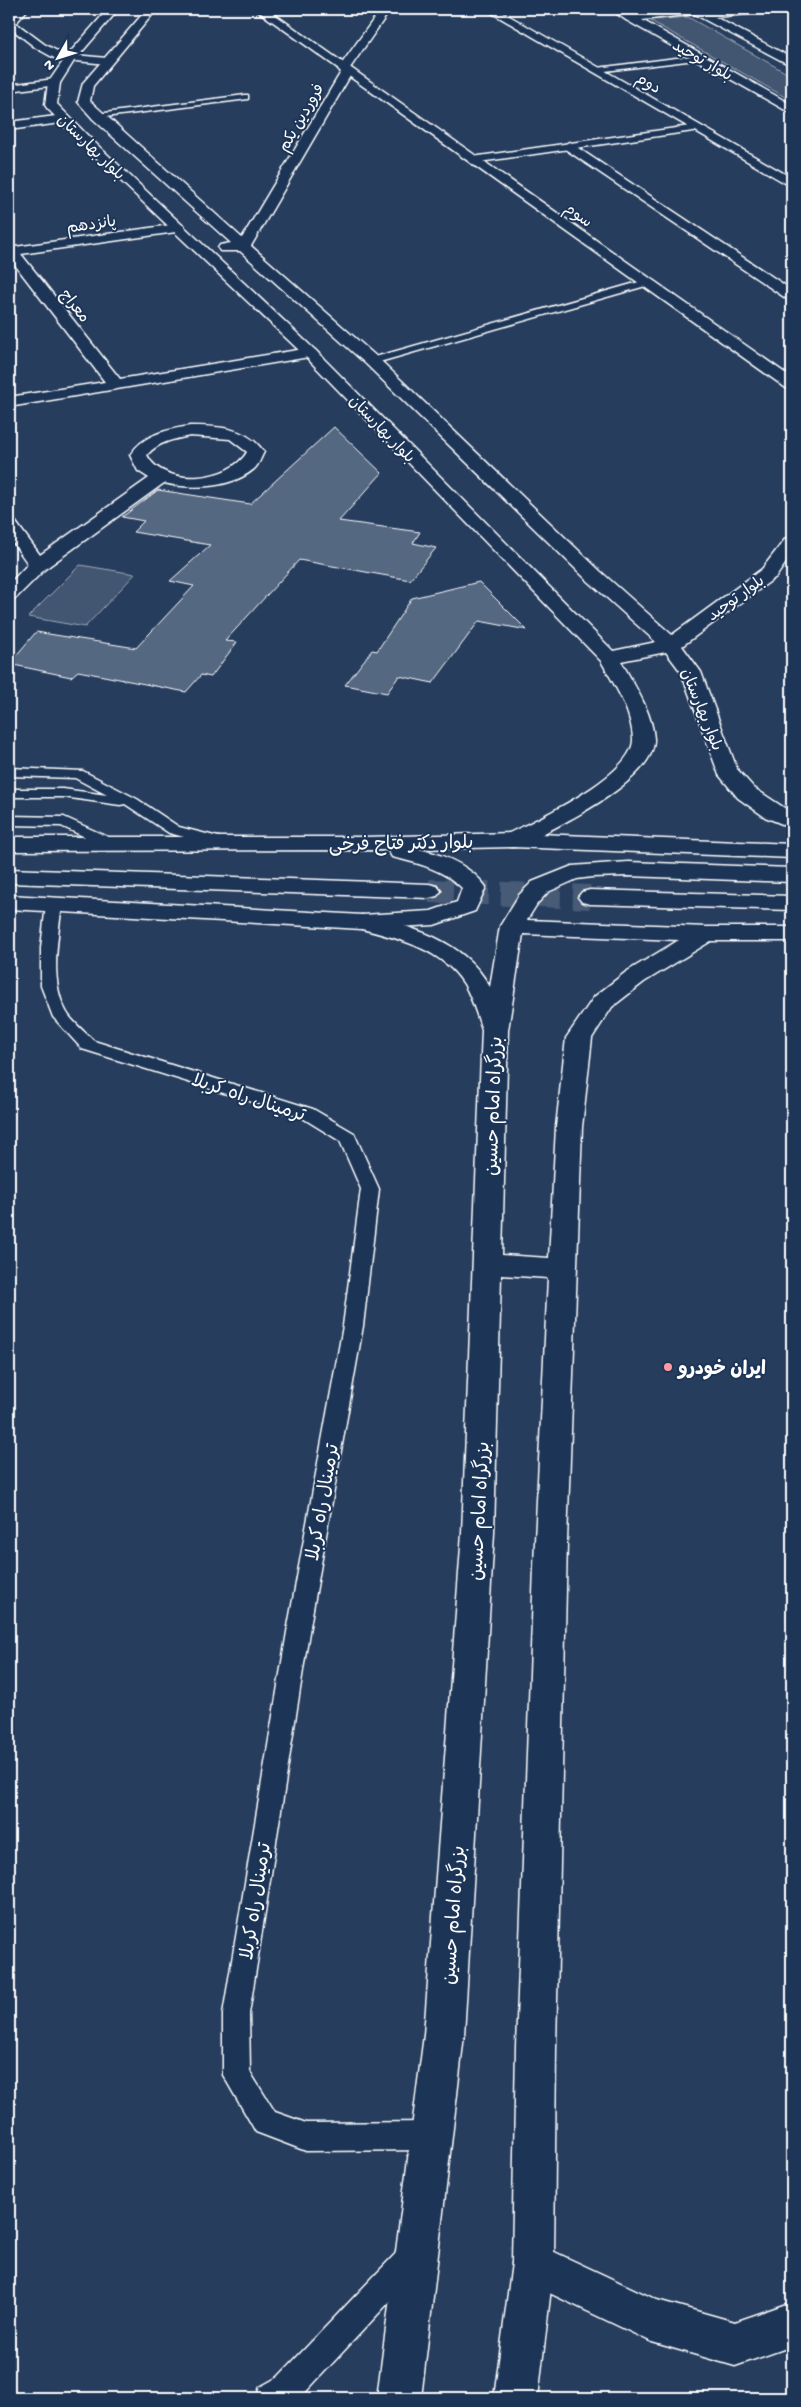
<svg xmlns="http://www.w3.org/2000/svg" width="801" height="2407" font-family="'Gochi Hand','Playpen Sans Arabic',sans-serif">
<style>
.green{fill:#425672;stroke:#a0aab8}
.building{fill:#556781;stroke:#fff}
.lines{fill:none;stroke-linecap:round;stroke-linejoin:round}
.primary-tunnel{stroke:#475a76;stroke-width:24;stroke-dasharray:24 12;stroke-linecap:butt}
.lane-casing{stroke:#fff;stroke-width:3}
.street-casing{stroke:#fff;stroke-width:3}
.secondary-casing{stroke:#fff;stroke-width:3}
.primary-casing{stroke:#fff;stroke-width:3}
.highway-casing{stroke:#fff;stroke-width:3}
.lane{fill:#1d3557;fill-rule:evenodd}
.street{fill:#1d3557;fill-rule:evenodd}
.secondary{fill:#1d3557;fill-rule:evenodd}
.primary{fill:#1d3557;fill-rule:evenodd}
.highway{fill:#1d3557;fill-rule:evenodd}
.poi-dot{fill:#ff9aa2;stroke:#1d3557;stroke-width:2}
.labels{text-anchor:middle;stroke-width:4;stroke-linejoin:round;paint-order:stroke}
.far-street-label{font-size:16px;fill:#fff;stroke:#1d3557}
.street-label{font-size:19px;fill:#fff;stroke:#1d3557}
.poi-label{font-size:19px;font-weight:bold;fill:#fff;stroke:#1d3557;text-anchor:start}
</style>
<rect width="100%" height="100%" fill="#263d5e"/>
<filter id="ink" filterUnits="userSpaceOnUse"><feTurbulence type="fractalNoise" baseFrequency=".02" numOctaves="2"/><feDisplacementMap in="SourceGraphic" scale="10" xChannelSelector="R" yChannelSelector="G"/><feConvolveMatrix kernelMatrix="1 2 1 2 8 2 1 2 1" color-interpolation-filters="sRGB"/></filter>
<g filter="url(#ink)">
<g class="green">
<path d="M 688,17 L 792,76 L 792,101 L 649,20 Z"/>
<path d="M 80,565 L 135,574 L 85,627 L 28,617 Z"/>
</g>
<g class="building">
<path d="M 334,427 L 382,473 L 339,521 L 420,532 L 413,543 L 436,548 L 410,580 L 299,560 L 225,641 L 237,642 L 211,677 L 201,675 L 186,692 L 78,671 L 71,677 L 9,664 L 36,632 L 136,648 L 194,586 L 170,581 L 210,545 L 133,532 L 144,521 L 122,517 L 158,490 L 250,504 Z"/>
<path d="M 479,582 L 527,630 L 479,621 L 433,683 L 399,676 L 387,693 L 345,685 L 372,650 L 377,651 L 412,598 Z"/>
</g>
<g class="lines">
<path class="primary-tunnel" d="M 429,891 L 590,897"/>
<g class="lane-casing">
<g id="lane">
<path d="M 700,55 L 703,55 L 703,59 L 597,72 L 593,70 L 597,68 Z"/>
<path d="M 245,95 L 248,95 L 248,99 L 97,118 L 93,116 L 97,114 Z"/>
<path d="M 697,125 L 700,126 L 700,130 L 472,163 L 468,160 L 472,157 Z"/>
<path d="M 646,280 L 651,283 L 649,285 L 376,363 L 372,364 L 367,361 L 368,359 Z"/>
<path d="M 9,768 L 83,771 L 137,799 L 179,827 L 230,840 L 233,843 L 225,848 L 169,833 L 125,804 L 120,805 L 63,797 L 9,797 L 9,789 L 63,789 L 107,795 L 75,778 L 9,776 Z"/>
<path d="M 9,816 L 64,817 L 117,841 L 120,844 L 117,847 L 107,847 L 61,826 L 9,825 Z"/>
<path d="M 54,899 L 60,901 L 62,904 C 58,938 48,985 69,1016 C 76,1025 86,1033 94,1041 L 313,1109 L 354,1133 L 379,1189 L 363,1326 L 309,1632 L 249,2014 L 250,2072 L 275,2112 L 306,2123 L 431,2122 L 441,2126 L 445,2136 L 441,2146 L 431,2150 L 306,2151 L 256,2132 L 223,2075 L 223,2014 L 287,1632 L 343,1326 L 361,1189 L 340,1141 L 301,1117 L 82,1049 L 53,1017 L 41,986 L 41,948 L 46,904 L 48,901 Z"/>
<path d="M 409,2246 L 419,2250 L 423,2260 L 419,2270 L 300,2398 L 256,2398 L 260,2387 L 278,2377 L 399,2250 Z"/>
</g>
</g>
<g class="street-casing">
<g id="street">
<path d="M 17,9 L 28,9 L 16,23 L 44,44 L 63,54 L 107,58 L 113,61 L 107,64 L 56,59 L 36,48 L 9,27 L 9,18 Z"/>
<path d="M 255,9 L 267,9 L 792,378 L 792,390 L 786,388 Z"/>
<path d="M 485,9 L 497,9 L 792,178 L 792,187 Z"/>
<path d="M 737,9 L 774,9 L 769,12 L 705,18 L 700,15 L 705,12 Z"/>
<path d="M 54,79 L 60,83 L 58,85 L 9,91 L 9,85 Z"/>
<path d="M 64,115 L 70,119 L 68,122 L 9,130 L 9,122 Z"/>
<path d="M 569,142 L 792,290 L 792,300 L 787,299 L 565,149 L 563,146 Z"/>
<path d="M 178,224 L 183,225 L 185,228 L 183,231 L 21,254 L 120,379 L 310,348 L 315,350 L 318,353 L 315,356 L 9,407 L 9,397 L 105,382 L 9,257 L 9,244 L 15,247 Z"/>
<path d="M 190,426 C 218,426 247,427 264,452 C 261,457 259,465 254,469 C 232,488 192,490 164,483 L 45,569 L 16,598 L 9,600 L 9,584 L 28,564 L 9,537 L 9,520 L 15,521 L 40,555 L 149,478 L 138,471 L 130,455 C 144,434 166,430 190,426 ZM 190,436 L 230,439 L 247,452 C 230,482 163,488 147,455 C 158,442 174,439 190,436 Z"/>
</g>
</g>
<g class="secondary-casing">
<g id="secondary">
<path d="M 108,9 L 119,9 L 74,61 L 60,83 L 57,104 L 91,139 L 315,350 L 613,651 L 656,642 L 586,579 L 366,364 L 240,251 L 220,251 L 218,248 L 220,245 L 231,243 L 93,119 L 78,102 L 83,83 L 147,9 L 157,9 L 93,86 L 90,101 L 242,238 L 341,72 L 338,69 L 381,9 L 391,9 L 350,68 L 353,71 L 251,246 L 378,358 L 600,571 L 672,635 L 762,569 L 786,538 L 792,537 L 792,554 L 776,577 L 682,646 L 701,672 L 737,769 L 754,788 L 792,813 L 792,828 L 765,817 L 738,798 L 719,775 L 681,672 L 666,652 L 621,661 C 634,685 652,711 654,739 C 656,781 554,828 521,845 L 513,847 L 505,845 L 502,840 L 505,835 C 535,821 634,775 633,739 C 632,711 614,684 601,661 L 305,356 L 83,145 L 47,108 L 45,105 L 48,83 L 66,57 Z"/>
<path d="M 610,9 L 622,9 L 632,15 L 700,9 L 792,58 L 792,65 L 788,64 L 694,14 L 642,20 L 792,105 L 792,114 L 626,20 Z"/>
<path d="M 533,2242 L 657,2300 L 735,2322 L 792,2302 L 792,2346 L 735,2366 L 652,2342 L 518,2278 L 512,2263 L 518,2248 Z"/>
</g>
</g>
<g class="primary-casing">
<g id="primary">
<path d="M 513,833 L 792,844 L 792,858 L 513,847 L 419,849 C 444,855 470,865 486,887 L 475,911 L 434,925 L 362,929 L 9,909 L 9,895 L 362,915 L 431,911 L 457,902 L 462,888 C 442,869 418,863 392,857 L 389,852 L 390,850 L 9,851 L 9,837 L 365,837 Z"/>
<path d="M 9,869 L 429,884 L 437,886 L 441,891 L 437,896 L 429,898 L 9,883 Z"/>
</g>
</g>
<g class="highway-casing">
<g id="highway">
<path d="M 628,862 L 792,868 L 792,882 L 628,876 L 592,877 L 577,879 L 548,892 L 537,904 L 527,920 L 706,927 L 792,927 L 792,941 L 711,941 L 644,982 L 612,1007 L 592,1038 L 582,1127 L 567,1541 L 556,2047 L 554,2263 L 538,2398 L 494,2398 L 512,2263 L 516,2047 L 535,1541 L 548,1278 L 501,1275 L 494,1533 L 464,2035 L 421,2398 L 377,2398 L 424,2035 L 462,1533 L 482,1030 C 477,1015 472,998 464,984 C 441,947 393,937 354,927 L 350,922 L 354,917 L 362,915 C 412,927 463,939 490,987 L 500,926 L 519,895 L 532,882 L 572,866 ZM 523,934 L 679,940 L 626,972 L 594,997 L 566,1038 L 556,1127 L 549,1258 L 502,1255 L 508,1030 Z"/>
<path d="M 590,890 L 792,896 L 792,910 L 590,904 L 582,902 L 578,897 L 582,892 Z"/>
</g>
</g>
<use href="#lane" class="lane"/>
<use href="#street" class="street"/>
<use href="#secondary" class="secondary"/>
<use href="#primary" class="primary"/>
<use href="#highway" class="highway"/>
</g>
</g>
<circle class="poi-dot" cx="668" cy="1367" r="5"/>
<g class="labels">
<g class="far-street-label">
<text transform="translate(703 59) rotate(30)" y="6">بلوار توحید</text>
<text transform="translate(649 82) rotate(30)" y="6">دوم</text>
<text transform="translate(300 117) rotate(-60)" y="6">فروردین یکم</text>
<text transform="translate(92 146) rotate(44)" y="6">بلوار بهارستان</text>
<text transform="translate(579 214) rotate(35)" y="6">سوم</text>
<text transform="translate(91 223) rotate(-8)" y="6">پانزدهم</text>
<text transform="translate(76 305) rotate(52)" y="6">معراج</text>
<text transform="translate(383 428) rotate(46)" y="6">بلوار بهارستان</text>
<text transform="translate(735 597) rotate(-36)" y="6">بلوار توحید</text>
<text transform="translate(703 709) rotate(68)" y="6">بلوار بهارستان</text>
</g>
<g class="street-label">
<text transform="translate(401 842) rotate(-1)" y="7">بلوار دکتر فتاح فرخی</text>
<text transform="translate(249 1096) rotate(18)" y="7">ترمینال راه کربلا</text>
<text transform="translate(492 1106) rotate(-88)" y="7">بزرگراه امام حسین</text>
<text transform="translate(321 1502) rotate(-80)" y="7">ترمینال راه کربلا</text>
<text transform="translate(478 1511) rotate(-87)" y="7">بزرگراه امام حسین</text>
<text transform="translate(254 1901) rotate(-81)" y="7">ترمینال راه کربلا</text>
<text transform="translate(452 1915) rotate(-86)" y="7">بزرگراه امام حسین</text>
</g>
<g class="poi-label">
<text x="678" y="1374">ایران خودرو</text>
</g>
</g>
<rect width="801" height="2407" fill="none" stroke="#1d3557" stroke-width="30"/>
<rect x="15" y="15" width="771" height="2377" fill="none" stroke="#fff" stroke-width="2" filter="url(#ink)"/>
<g transform="translate(58 58) rotate(231)" stroke="#1d3557" stroke-width="4" paint-order="stroke">
<path d="M0-4L9 19L0 12L-9 19Z" fill="#ffffff"/>
<text y="-8" font-size="14" font-weight="bold" text-anchor="middle" fill="#ffffff">N</text>
</g>
</svg>
